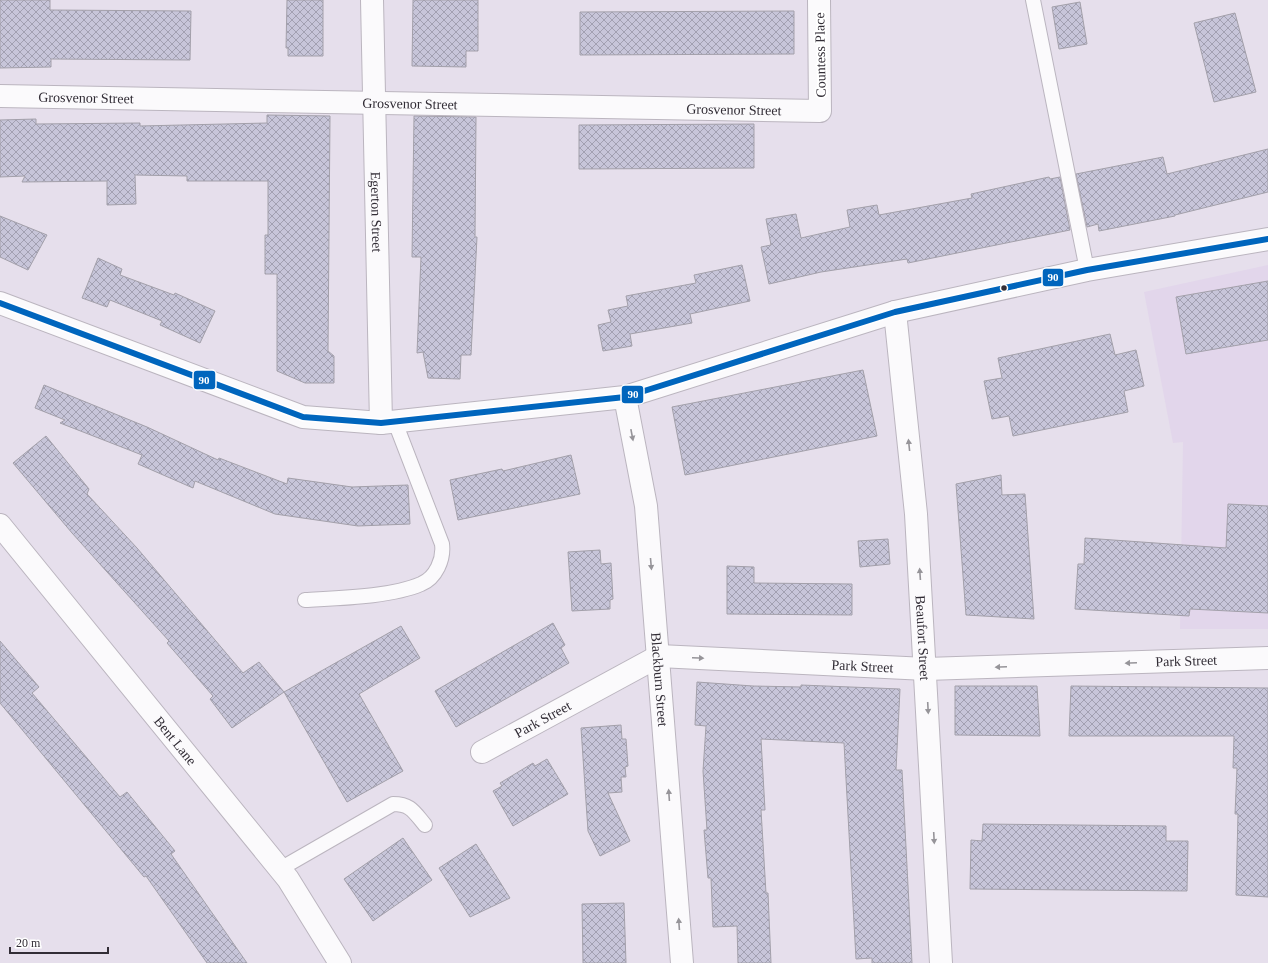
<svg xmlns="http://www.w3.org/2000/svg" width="1268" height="963" font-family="'Times New Roman',serif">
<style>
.built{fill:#e2d6eb}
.building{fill:url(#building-cross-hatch);stroke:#a3a0aa}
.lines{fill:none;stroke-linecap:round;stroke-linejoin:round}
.lane-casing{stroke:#bbb5bf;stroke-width:16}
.street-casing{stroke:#bbb5bf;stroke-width:24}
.lane{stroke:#fbfafc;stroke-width:14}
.street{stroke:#fbfafc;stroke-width:22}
.bus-1-casing{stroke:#fff;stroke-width:9}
.bus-1{stroke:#0065bd;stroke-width:6}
.oneway{fill:#969499}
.bus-dot{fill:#322d36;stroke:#fff;stroke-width:1.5}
.labels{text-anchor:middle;stroke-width:4;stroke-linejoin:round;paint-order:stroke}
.street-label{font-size:14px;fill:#322d36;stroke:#fff}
.line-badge{stroke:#fff;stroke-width:1.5}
.badge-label{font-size:11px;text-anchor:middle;font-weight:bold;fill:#fff}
</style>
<defs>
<pattern id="building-cross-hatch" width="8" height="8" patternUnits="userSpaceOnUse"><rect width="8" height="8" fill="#c7c5d9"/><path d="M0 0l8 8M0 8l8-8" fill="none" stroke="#a2a0b1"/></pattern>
</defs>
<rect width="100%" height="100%" fill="#e6dfec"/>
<path class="built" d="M 1268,265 L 1268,629 L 1180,629 L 1183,442 L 1173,443 L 1144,292 Z"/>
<g class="building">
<path d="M 0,0 L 50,0 L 50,10 L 191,11 L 190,60 L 51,59 L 51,67 L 0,68 Z"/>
<path d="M 287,0 L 323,0 L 323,56 L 288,56 L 288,48 L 286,48 Z"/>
<path d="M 413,0 L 478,0 L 478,51 L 466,51 L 466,67 L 412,66 Z"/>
<path d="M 1080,2 L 1087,44 L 1059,49 L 1052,7 Z"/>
<path d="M 794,11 L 794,54 L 580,55 L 580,12 Z"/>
<path d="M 1235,13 L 1256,92 L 1214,102 L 1194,23 Z"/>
<path d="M 267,115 L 330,116 L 328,351 L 334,356 L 334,383 L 305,383 L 277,371 L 277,274 L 265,274 L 265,235 L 268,235 L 268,181 L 187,181 L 187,176 L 135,175 L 136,204 L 107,205 L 107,181 L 22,182 L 25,176 L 0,177 L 0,120 L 36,119 L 36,124 L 140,123 L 140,126 L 267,123 Z"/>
<path d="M 414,116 L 476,117 L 475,237 L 477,237 L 471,355 L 461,355 L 460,379 L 428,378 L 423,352 L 417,353 L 421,257 L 412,257 Z"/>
<path d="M 754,124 L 754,168 L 579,169 L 579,125 Z"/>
<path d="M 1268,149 L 1268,192 L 1175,215 L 1175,216 L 1099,231 L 1098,224 L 1087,227 L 1076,174 L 1163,157 L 1167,174 Z"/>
<path d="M 1049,177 L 1050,179 L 1060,177 L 1070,230 L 908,263 L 907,259 L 821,272 L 769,284 L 761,247 L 771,245 L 766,219 L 796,214 L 801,238 L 850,227 L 847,210 L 877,205 L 879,215 L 972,198 L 971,194 Z"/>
<path d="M 0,216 L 47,235 L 28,270 L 0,257 Z"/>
<path d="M 98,258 L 122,269 L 120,275 L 174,295 L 175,293 L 215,311 L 200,343 L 160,325 L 162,321 L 110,300 L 107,307 L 82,298 Z"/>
<path d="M 742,265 L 750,301 L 690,314 L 692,323 L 630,334 L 632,346 L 603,351 L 598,325 L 611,322 L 608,310 L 628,306 L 626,296 L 696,283 L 694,275 Z"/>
<path d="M 1268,281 L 1268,340 L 1186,354 L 1176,297 Z"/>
<path d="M 1110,334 L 1115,355 L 1136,350 L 1144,386 L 1124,391 L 1128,412 L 1013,436 L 1009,416 L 992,419 L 984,381 L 1002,378 L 998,358 Z"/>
<path d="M 863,370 L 877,436 L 685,475 L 672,407 Z"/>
<path d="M 44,385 L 147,427 L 218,460 L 219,458 L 287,484 L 288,478 L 352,487 L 408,485 L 410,524 L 358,526 L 275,514 L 195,481 L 193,488 L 138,464 L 142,455 L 60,423 L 65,420 L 35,408 Z"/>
<path d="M 46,436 L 89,489 L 87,494 L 137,548 L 243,673 L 259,662 L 284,692 L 232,728 L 210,699 L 213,696 L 167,643 L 169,641 L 72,533 L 13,463 Z"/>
<path d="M 571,455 L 580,494 L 458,520 L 450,480 L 502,469 L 503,471 Z"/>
<path d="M 1001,475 L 1002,495 L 1025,494 L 1034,619 L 966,615 L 956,484 Z"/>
<path d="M 1228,504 L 1268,506 L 1268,613 L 1190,609 L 1189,616 L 1075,609 L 1078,564 L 1084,564 L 1085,538 L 1226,548 Z"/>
<path d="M 888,539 L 890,564 L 860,567 L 858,541 Z"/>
<path d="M 600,550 L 601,564 L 611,563 L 613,599 L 610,600 L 610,609 L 572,611 L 568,552 Z"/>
<path d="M 727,566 L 754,567 L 754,583 L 852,584 L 852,615 L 727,614 Z"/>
<path d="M 553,623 L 565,645 L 561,648 L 569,663 L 456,727 L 435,691 Z"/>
<path d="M 401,626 L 420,658 L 359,694 L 403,771 L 347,802 L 284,692 Z"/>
<path d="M 0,641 L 39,687 L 32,693 L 120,797 L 127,792 L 175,851 L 171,854 L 247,963 L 207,963 L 146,876 L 144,877 L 0,703 Z"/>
<path d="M 697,682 L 753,686 L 801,687 L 801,685 L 900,689 L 896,770 L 902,770 L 912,963 L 872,963 L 872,958 L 856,959 L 844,743 L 761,739 L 765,810 L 761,810 L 766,893 L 768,893 L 771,963 L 738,963 L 737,926 L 713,927 L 711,878 L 708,878 L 704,830 L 707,830 L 703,771 L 706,726 L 695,725 Z"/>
<path d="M 955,686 L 1037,686 L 1040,736 L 955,735 Z"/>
<path d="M 1071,686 L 1268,688 L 1268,897 L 1236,895 L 1238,814 L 1235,814 L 1237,768 L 1233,768 L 1234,736 L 1069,736 Z"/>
<path d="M 621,725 L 622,739 L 626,739 L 628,766 L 625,767 L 626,777 L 621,777 L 622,792 L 608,793 L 630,841 L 600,856 L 588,831 L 581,728 Z"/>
<path d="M 547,759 L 568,794 L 513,826 L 493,791 L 502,786 L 500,783 L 533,763 L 535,766 Z"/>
<path d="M 983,824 L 1166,826 L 1166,841 L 1188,841 L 1187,891 L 970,889 L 971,840 L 982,841 Z"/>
<path d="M 403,838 L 432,880 L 373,921 L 344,879 Z"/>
<path d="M 476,844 L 510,898 L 470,917 L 439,868 Z"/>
<path d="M 624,903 L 626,963 L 583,963 L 582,904 Z"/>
</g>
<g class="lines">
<g class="lane-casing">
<g id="lane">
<path d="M 1033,0 L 1087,270"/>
<path d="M 305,600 C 338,598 391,597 421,584 C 436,578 444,559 442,544 L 395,422"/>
<path d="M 280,869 L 393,804 C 411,804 414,812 425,825"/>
</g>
</g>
<g class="street-casing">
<g id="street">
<path id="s1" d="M 372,0 L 381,423"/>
<path id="s2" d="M 0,96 L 820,111 L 819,0"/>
<path d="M 0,303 L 303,417 L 381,423 L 625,397 L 895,312 L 1087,270 L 1268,239"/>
<path id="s3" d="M 895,312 L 916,514 L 941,963"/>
<path id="s4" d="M 625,397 L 646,506 L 682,963"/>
<path id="s5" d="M 0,525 L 288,879 L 340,963"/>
<path id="s6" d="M 482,752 L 659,656 L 926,669 L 1268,658"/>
</g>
</g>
<use href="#lane" class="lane"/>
<use href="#street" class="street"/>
<g class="bus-1-casing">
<path id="bus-1" d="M 0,303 L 303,417 L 381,423 L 625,397 L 895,312 L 1087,270 L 1268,239"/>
</g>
<use href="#bus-1" class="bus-1"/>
</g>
<defs><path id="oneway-solid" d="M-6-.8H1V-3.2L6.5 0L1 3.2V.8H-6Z"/></defs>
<g class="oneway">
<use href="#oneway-solid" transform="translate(632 435) rotate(79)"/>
<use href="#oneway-solid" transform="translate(909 445) rotate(-96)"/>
<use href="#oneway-solid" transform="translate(651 564) rotate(85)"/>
<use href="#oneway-solid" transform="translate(920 574) rotate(-94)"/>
<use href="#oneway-solid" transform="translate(698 658) rotate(3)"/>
<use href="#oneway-solid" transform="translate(1131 663) rotate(178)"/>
<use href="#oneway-solid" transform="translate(1001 667) rotate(178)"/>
<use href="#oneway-solid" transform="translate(928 708) rotate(87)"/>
<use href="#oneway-solid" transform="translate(669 795) rotate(-94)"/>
<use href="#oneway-solid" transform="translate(934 838) rotate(87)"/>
<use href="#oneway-solid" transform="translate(679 924) rotate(-94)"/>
</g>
<circle class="bus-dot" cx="1004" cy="288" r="3.5"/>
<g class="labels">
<g class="street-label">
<text transform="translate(820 55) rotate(-91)" y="5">Countess Place</text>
<text dy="5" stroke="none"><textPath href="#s2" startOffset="86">Grosvenor Street</textPath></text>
<text dy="5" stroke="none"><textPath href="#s2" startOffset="410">Grosvenor Street</textPath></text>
<text dy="5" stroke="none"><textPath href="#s2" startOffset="734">Grosvenor Street</textPath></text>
<text dy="5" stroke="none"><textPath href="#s1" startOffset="212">Egerton Street</textPath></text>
<text dy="5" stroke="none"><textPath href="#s3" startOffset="327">Beaufort Street</textPath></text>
<text dy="5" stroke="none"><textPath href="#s6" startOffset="729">Park Street</textPath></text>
<text dy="5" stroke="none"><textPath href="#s6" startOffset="405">Park Street</textPath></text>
<text dy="5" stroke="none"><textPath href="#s4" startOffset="285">Blackburn Street</textPath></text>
<text dy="5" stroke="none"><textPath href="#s6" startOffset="69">Park Street</textPath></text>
<text dy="5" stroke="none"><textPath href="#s5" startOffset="278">Bent Lane</textPath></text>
</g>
</g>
<g class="line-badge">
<rect x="1042" y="268" width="22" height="19" rx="4" fill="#0065bd"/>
<rect x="193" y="370" width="23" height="20" rx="4" fill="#0065bd"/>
<rect x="621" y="385" width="23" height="19" rx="4" fill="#0065bd"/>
</g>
<g class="badge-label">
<text x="1053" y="281">90</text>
<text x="204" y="384">90</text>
<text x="633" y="398">90</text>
</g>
<path d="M10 947v6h98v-6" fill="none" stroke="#322d36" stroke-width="2"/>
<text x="16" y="947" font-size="12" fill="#322d36" stroke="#ffffff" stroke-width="3" paint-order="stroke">20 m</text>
</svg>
